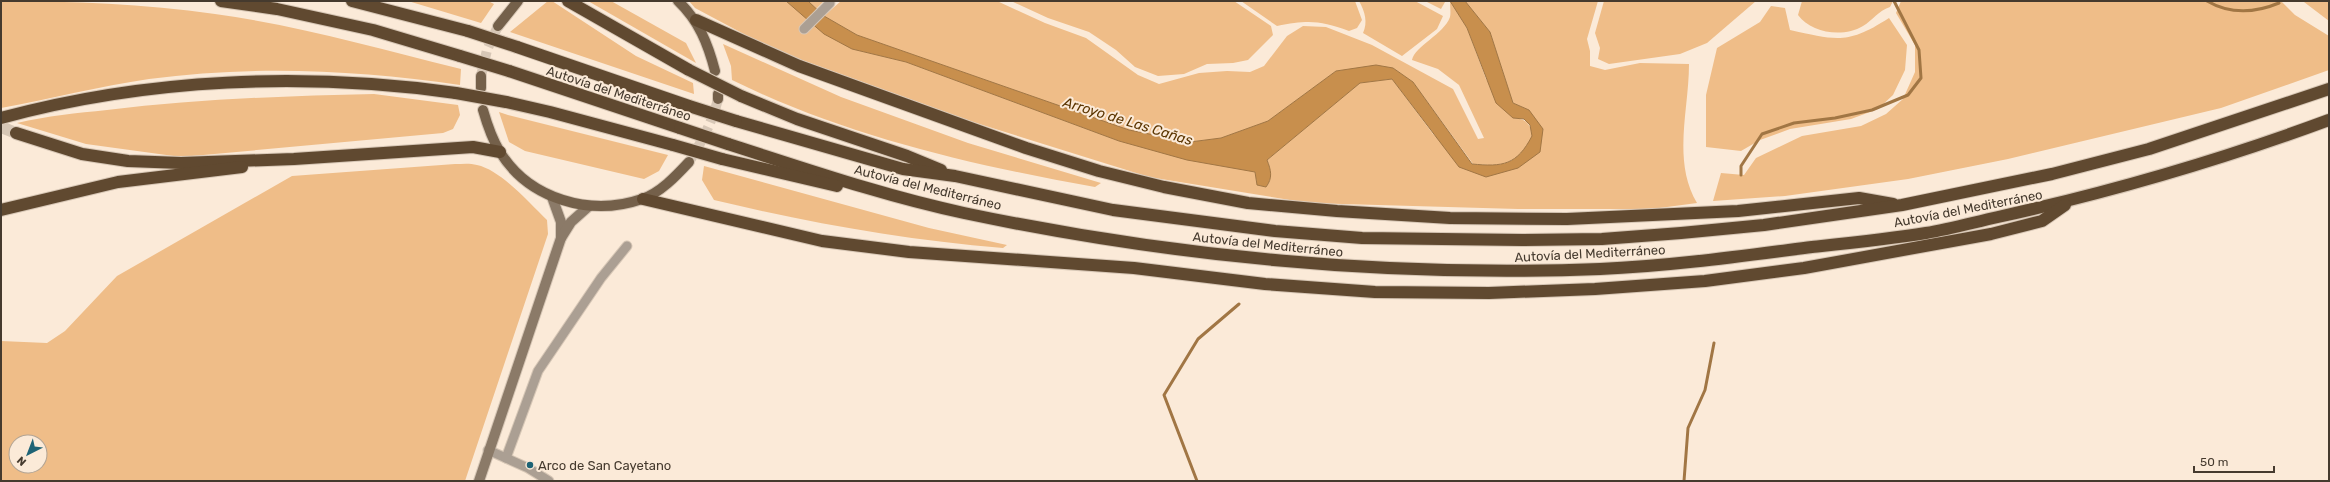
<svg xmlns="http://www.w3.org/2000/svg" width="2330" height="482" font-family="Rubik,sans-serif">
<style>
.green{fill:#efbd88;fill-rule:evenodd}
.water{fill:#c88f4d;stroke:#a17644}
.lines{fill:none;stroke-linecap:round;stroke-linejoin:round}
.stream{stroke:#a17644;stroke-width:3}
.primary-tunnel{stroke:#d7c7b6;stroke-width:10;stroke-dasharray:10 5;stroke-linecap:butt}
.motorway-tunnel{stroke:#d7c7b6;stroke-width:12;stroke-dasharray:12 6;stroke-linecap:butt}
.minor-casing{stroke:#d7c7b6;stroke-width:11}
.secondary-casing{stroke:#d7c7b6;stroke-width:12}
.primary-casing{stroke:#d7c7b6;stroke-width:12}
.motorway-casing{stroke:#d7c7b6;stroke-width:14}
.minor{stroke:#ab9f93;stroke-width:9}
.secondary{stroke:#8b7a68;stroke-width:10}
.primary{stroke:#74604a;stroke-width:10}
.motorway{stroke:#604930;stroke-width:12}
.motorway-bridge-casing{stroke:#d7c7b6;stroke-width:14;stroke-linecap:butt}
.motorway-bridge{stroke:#604930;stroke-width:12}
.poi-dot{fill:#1e6375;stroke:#fbead8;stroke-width:1.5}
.labels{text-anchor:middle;stroke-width:4;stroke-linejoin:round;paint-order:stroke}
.street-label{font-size:13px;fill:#453a2e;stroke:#fbead8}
.poi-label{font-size:13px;fill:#453a2e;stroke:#fbead8;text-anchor:start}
.water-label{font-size:14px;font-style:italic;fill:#5b3500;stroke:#fbead8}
</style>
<rect width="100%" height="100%" fill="#fbead8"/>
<g class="green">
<path d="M 1,1 C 73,1 144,4 215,14 C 296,25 377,48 457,68 L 461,69 L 460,85 C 357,70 253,65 149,79 C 100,86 50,99 1,108 Z"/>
<path d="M 408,1 L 488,1 L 494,4 L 481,23 Z"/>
<path d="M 548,1 L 552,1 L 636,56 L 693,83 L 694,94 L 510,32 Z"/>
<path d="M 588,1 L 611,1 L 686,43 L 696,63 Z"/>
<path d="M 689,1 L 786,1 L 852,49 L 906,62 L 1119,141 L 1255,172 L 1257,185 L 1266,187 C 1273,178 1271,170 1267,160 L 1360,83 L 1392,79 L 1433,134 L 1486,177 L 1540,152 L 1529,110 L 1513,103 L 1490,32 L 1465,1 L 1598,1 L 1587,39 L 1590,51 L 1590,66 L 1605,70 L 1640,63 L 1689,64 C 1689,110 1672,161 1697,203 L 1652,209 L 1518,209 L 1308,203 L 1149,177 L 973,122 L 774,50 L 695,8 Z"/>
<path d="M 808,1 L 824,1 L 816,9 Z"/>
<path d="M 841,1 L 997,1 L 1045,23 L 1086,38 L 1138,75 L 1159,84 L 1199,73 L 1227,71 L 1250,72 L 1264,66 L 1287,36 L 1303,26 L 1326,27 L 1372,45 L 1453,89 L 1478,139 L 1484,138 L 1459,85 L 1438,69 L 1412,60 C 1415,46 1444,34 1450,17 C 1451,13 1450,6 1450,1 L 1467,28 L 1486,79 L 1513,118 C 1527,119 1530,123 1533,137 C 1517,164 1503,167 1473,164 L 1413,82 L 1393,68 L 1336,71 L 1268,121 L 1221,138 L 1190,142 L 1129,130 L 857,35 L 824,16 Z"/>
<path d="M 1011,1 L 1234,1 L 1271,26 L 1273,35 L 1248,60 L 1233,63 L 1207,64 L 1184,74 L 1158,76 L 1135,67 L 1116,50 L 1089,32 L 1048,18 Z"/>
<path d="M 1241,1 L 1355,1 L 1362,20 L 1357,28 L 1349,31 C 1320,20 1307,20 1277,26 Z"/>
<path d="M 1359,1 L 1415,1 L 1443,16 L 1437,29 L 1402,56 L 1363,33 C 1368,22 1365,12 1359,1 Z"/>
<path d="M 1425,1 L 1444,1 L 1445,2 L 1441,9 Z"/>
<path d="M 1604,1 L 1756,1 L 1707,43 L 1680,54 L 1609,64 L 1598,59 L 1600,48 L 1595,33 Z"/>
<path d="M 1802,1 L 1893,1 L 1890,7 C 1878,11 1873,20 1863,26 C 1843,38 1811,33 1798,15 Z"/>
<path d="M 1901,1 L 2281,1 L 2295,15 L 2329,36 L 2329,70 L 2221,108 L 2008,159 L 1908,179 L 1785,196 L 1713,201 L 1721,173 L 1744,175 L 1756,158 L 1802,136 L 1861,126 L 1886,114 L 1903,99 L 1915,72 L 1915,45 L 1896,13 Z"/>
<path d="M 2302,1 L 2329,1 L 2329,21 L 2304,2 Z"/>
<path d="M 1771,6 L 1785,8 L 1790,30 C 1837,40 1847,45 1889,18 L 1907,45 L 1905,70 L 1893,95 L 1878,109 L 1851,119 L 1790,129 L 1760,140 L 1741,151 L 1706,147 L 1706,95 L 1717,48 L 1760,22 Z"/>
<path d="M 723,44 L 841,97 L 968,143 L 1101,183 L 1095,187 C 971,165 846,136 732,80 L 731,66 Z"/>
<path d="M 374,94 L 458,105 L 460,115 L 453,129 L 443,133 L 181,157 L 86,144 L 17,123 C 47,116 77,113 107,110 C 196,99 285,96 374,94 Z"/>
<path d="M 499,112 L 508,115 L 668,155 L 659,171 L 644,179 L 525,151 L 509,142 Z"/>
<path d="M 455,164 C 462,164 470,163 477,165 C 501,170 529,203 547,220 L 548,234 L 465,481 L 1,481 L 1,341 L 47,343 L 65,331 L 117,276 L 292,176 ZM 16,442 L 40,442 L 40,466 L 16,466 Z"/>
<path d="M 704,166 L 929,228 L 1007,245 L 1003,248 C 905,240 810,223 714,200 L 702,180 Z"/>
</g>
<path class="water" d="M 786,1 L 808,1 L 824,16 L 857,35 L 1129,130 L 1190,142 L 1221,138 L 1268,121 L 1336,71 L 1376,65 L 1393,68 L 1413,82 L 1472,164 C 1503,167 1517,165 1532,136 L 1530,125 L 1524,119 L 1513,118 L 1496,103 L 1467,28 L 1450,1 L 1465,1 L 1490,32 L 1513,103 L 1529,110 L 1543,129 L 1540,152 L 1518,168 L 1486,177 L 1459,167 L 1392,79 L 1360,83 L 1267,160 C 1271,170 1273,178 1266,187 L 1257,185 L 1255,172 L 1187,160 L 1119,141 L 906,62 L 852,49 L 824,34 Z"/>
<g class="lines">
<g class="stream">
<path d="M 2207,1 C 2231,15 2255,13 2279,3"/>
<path d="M 1741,175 L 1741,166 L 1762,134 L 1794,123 L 1835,118 L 1872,110 L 1908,95 L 1921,78 L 1919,50 L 1894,1"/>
<path d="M 1197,481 L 1164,395 L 1198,339 L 1239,304"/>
<path d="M 1684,481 L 1688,428 L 1705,390 L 1714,343"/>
</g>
<g class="primary-tunnel">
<path d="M 481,76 L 487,50 L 498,26"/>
<path d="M 689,162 C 702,141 712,123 718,99"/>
</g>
<path class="motorway-tunnel" d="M 1,127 L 16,133"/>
<g class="minor-casing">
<g id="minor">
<path d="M 804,29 L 830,3"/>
<path d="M 488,450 L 528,468 L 549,481"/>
<path d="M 506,458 L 538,371 L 601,278 L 627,246"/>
</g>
</g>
<g class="secondary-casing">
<g id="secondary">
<path d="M 552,197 L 561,222 L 561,238"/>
<path d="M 479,481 L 561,238 L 571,222 L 589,206"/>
</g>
</g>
<g class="primary-casing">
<g id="primary">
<path d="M 678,1 C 699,21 708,44 715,71"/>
<path d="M 498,26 L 518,1"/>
<path d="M 481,88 L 481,76"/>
<path d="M 718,99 L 718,94"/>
<path d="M 483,110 C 487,124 492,139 500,152 C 529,199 590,217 642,199 C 660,193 676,176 689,162"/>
</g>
</g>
<g class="motorway-casing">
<g id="motorway">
<path d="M 221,1 L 277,9 L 373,30 L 460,56"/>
<path d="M 352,1 L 468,31"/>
<path d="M 568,1 L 689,70"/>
<path d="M 696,20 L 799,66 L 1026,148 L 1099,171 L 1164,187 L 1248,203 L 1337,211 L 1450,218 L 1567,219 L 1738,211 L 1859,198 L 1893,204"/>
<path d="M 517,47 L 689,106"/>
<path d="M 509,71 L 680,128"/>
<path d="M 741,96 L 797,119 L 907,156 L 941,170"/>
<path d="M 506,102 L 550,112 L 673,145"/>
<path d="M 1,118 C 148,78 305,72 456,93"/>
<path d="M 736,121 L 903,169 L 955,176 L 1113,210 L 1275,231 L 1362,238 L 1522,240 L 1602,239 L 1681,233 L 1764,225 L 1902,205 L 2052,174 L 2149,149 L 2329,89"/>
<path d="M 16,133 L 82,154 L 128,161 L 181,163 L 294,159 L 473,147 L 500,152"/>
<path d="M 728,144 C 806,169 884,196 964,213 C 1173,257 1387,277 1600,269 C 1671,266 1742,256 1812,247 C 1850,243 1889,239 1926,233 C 1951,229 1975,222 1998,217 C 2111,192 2221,160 2329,120"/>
<path d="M 722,159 L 837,186"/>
<path d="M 643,199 L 822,241 L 909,252 L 1134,268 L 1265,284 L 1375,292 L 1489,293 L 1595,289 L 1705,281 L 1804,268 L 1991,234 L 2042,221 L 2065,205"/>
<path d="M 1,210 L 118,182 L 242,167"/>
</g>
</g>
<use href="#minor" class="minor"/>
<use href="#secondary" class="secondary"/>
<use href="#primary" class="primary"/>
<use href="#motorway" class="motorway"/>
<g class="motorway-bridge-casing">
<g id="motorway-bridge">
<path d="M 468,31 L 517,47"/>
<path d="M 460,56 L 509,71"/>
<path d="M 689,70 L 741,96"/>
<path d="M 456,93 L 506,102"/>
<path d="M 689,106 L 736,121"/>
<path d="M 680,128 L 728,144"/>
<path d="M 673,145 L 722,159"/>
</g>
</g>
<use href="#motorway-bridge" class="motorway-bridge"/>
</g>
<circle class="poi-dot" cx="530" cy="465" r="4"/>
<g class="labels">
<g class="street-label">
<text transform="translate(619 93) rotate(18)" y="5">Autovía del Mediterráneo</text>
<text transform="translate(928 187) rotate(14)" y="5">Autovía del Mediterráneo</text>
<text transform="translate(1968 208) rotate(-11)" y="5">Autovía del Mediterráneo</text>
<text transform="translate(1268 244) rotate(6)" y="5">Autovía del Mediterráneo</text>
<text transform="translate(1590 253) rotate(-3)" y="5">Autovía del Mediterráneo</text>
</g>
<g class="poi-label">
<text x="538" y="470">Arco de San Cayetano</text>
</g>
<g class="water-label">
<text transform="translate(1128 121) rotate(17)" y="5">Arroyo de Las Cañas</text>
</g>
</g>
<rect width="2330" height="482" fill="none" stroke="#453a2e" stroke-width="4"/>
<g transform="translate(28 454) rotate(222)"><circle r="19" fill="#fbead8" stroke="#b2a494"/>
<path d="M0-3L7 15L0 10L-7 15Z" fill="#1e6375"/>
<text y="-6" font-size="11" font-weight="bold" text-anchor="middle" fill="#453a2e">N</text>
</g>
<path d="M2194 466v6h80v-6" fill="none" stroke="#453a2e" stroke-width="2"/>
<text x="2200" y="466" font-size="12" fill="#453a2e" stroke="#fbead8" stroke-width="3" paint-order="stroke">50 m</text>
</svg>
